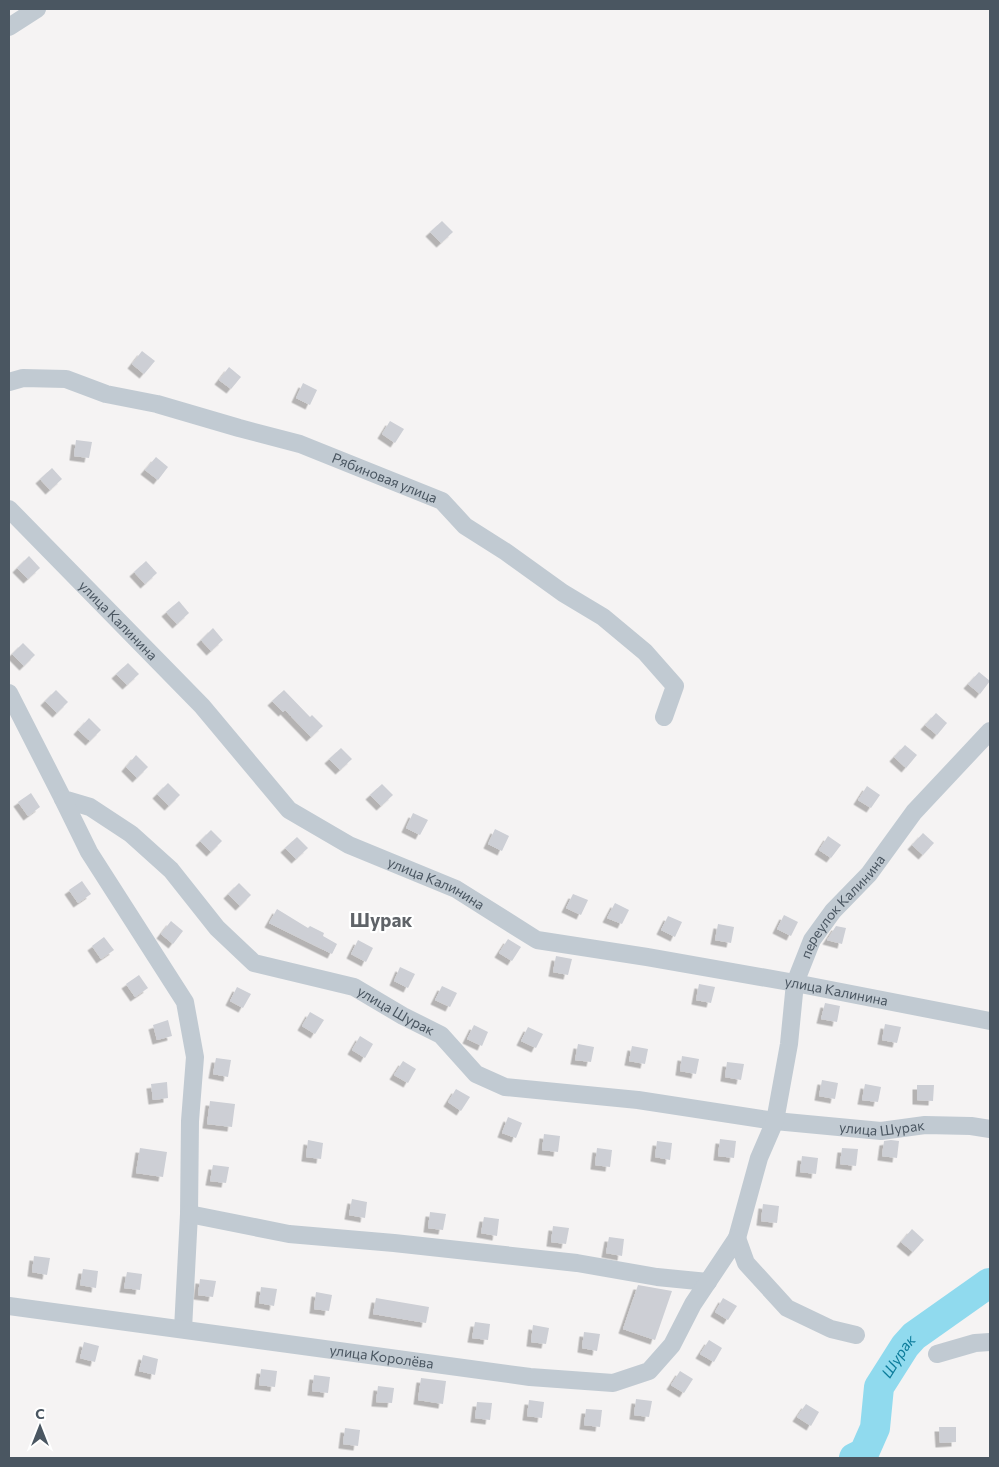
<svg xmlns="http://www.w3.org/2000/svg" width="999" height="1467" font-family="Commissioner,sans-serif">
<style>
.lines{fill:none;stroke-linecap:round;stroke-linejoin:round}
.river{stroke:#90daee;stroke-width:30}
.building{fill:#cdcfd5;filter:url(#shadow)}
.street{stroke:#c1cad2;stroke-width:18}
.labels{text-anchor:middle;stroke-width:4.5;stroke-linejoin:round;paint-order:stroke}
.street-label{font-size:14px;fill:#4a5661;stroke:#fff}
.water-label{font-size:15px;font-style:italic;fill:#0c7c9b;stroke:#fff}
.district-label{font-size:19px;font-weight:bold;fill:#5f6368;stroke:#fff}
</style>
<defs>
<filter id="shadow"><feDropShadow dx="-4.5" dy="4.5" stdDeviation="0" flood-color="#0004"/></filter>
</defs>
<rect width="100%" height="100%" fill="#f5f3f3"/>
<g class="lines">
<path class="river" id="s1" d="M 854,1458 L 864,1453 L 875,1428 L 879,1387 L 905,1346 L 914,1336 L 989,1283"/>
</g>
<g class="building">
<path d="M 442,221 L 453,232 L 441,243 L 430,232 Z"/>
<path d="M 142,351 L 155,361 L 144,374 L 132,364 Z"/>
<path d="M 229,367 L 241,377 L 231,389 L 219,380 Z"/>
<path d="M 303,383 L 317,390 L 310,405 L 296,398 Z"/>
<path d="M 390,421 L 404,429 L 395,443 L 382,434 Z"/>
<path d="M 76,440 L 92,442 L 89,458 L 74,456 Z"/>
<path d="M 156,457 L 168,467 L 158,480 L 145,470 Z"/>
<path d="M 52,468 L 62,479 L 50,490 L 40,479 Z"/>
<path d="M 29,556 L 40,568 L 28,579 L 17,568 Z"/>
<path d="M 146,561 L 157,573 L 145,584 L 134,572 Z"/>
<path d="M 179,601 L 189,613 L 177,624 L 166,612 Z"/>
<path d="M 213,628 L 223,640 L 211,651 L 201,640 Z"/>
<path d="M 23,643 L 35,655 L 24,666 L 12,654 Z"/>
<path d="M 128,663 L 139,674 L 127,685 L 116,674 Z"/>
<path d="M 979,672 L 990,681 L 980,694 L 968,684 Z"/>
<path d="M 56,690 L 68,702 L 57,713 L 45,701 Z"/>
<path d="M 284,690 L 310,717 L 312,715 L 323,726 L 311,737 L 285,710 L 283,712 L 272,701 Z"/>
<path d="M 936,713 L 947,723 L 937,735 L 925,725 Z"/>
<path d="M 89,718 L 101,730 L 90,741 L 78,730 Z"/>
<path d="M 905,745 L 917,755 L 906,768 L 894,757 Z"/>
<path d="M 341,748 L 352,759 L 340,770 L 329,759 Z"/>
<path d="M 136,755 L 148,767 L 137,778 L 126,767 Z"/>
<path d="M 168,783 L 180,795 L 169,806 L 157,794 Z"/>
<path d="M 382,784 L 393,795 L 381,806 L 370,795 Z"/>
<path d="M 867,786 L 880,795 L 871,808 L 858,800 Z"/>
<path d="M 31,793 L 40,807 L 28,816 L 18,802 Z"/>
<path d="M 413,813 L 428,820 L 420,835 L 406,828 Z"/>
<path d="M 495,829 L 509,836 L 502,851 L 488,844 Z"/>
<path d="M 211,830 L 222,841 L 211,852 L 200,841 Z"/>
<path d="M 923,833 L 934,843 L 923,855 L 912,845 Z"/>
<path d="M 828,836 L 841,845 L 831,858 L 819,850 Z"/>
<path d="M 297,837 L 308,848 L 296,859 L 285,848 Z"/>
<path d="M 82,881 L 91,894 L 78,903 L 69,890 Z"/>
<path d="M 239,883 L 251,895 L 240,906 L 228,894 Z"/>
<path d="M 573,894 L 588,900 L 581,915 L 566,908 Z"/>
<path d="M 615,903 L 629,910 L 622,924 L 607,918 Z"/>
<path d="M 277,909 L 308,928 L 310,926 L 324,933 L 323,936 L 337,944 L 332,954 L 269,923 Z"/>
<path d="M 784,915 L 798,922 L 791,936 L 777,929 Z"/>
<path d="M 668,916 L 682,922 L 675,937 L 661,930 Z"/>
<path d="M 171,921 L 183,931 L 173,944 L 161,934 Z"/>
<path d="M 718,924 L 734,927 L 731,943 L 715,940 Z"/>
<path d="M 836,926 L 846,928 L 842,944 L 827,940 Z"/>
<path d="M 104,937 L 114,950 L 101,959 L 92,946 Z"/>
<path d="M 508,939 L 521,947 L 512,961 L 499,953 Z"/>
<path d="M 358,940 L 373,948 L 366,962 L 351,954 Z"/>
<path d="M 556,956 L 572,959 L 568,975 L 553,972 Z"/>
<path d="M 400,967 L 415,974 L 408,988 L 394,981 Z"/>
<path d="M 139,975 L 148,988 L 135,997 L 126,984 Z"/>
<path d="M 699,984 L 715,987 L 711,1003 L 696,1000 Z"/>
<path d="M 442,986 L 457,993 L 450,1007 L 435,1000 Z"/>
<path d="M 237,987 L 251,994 L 243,1008 L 230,1001 Z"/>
<path d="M 825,1003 L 840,1006 L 837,1022 L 821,1019 Z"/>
<path d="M 310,1012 L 324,1020 L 315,1034 L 302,1026 Z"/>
<path d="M 168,1020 L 172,1036 L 157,1040 L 153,1025 Z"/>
<path d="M 885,1024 L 901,1027 L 897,1043 L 882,1040 Z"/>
<path d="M 474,1025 L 488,1032 L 482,1046 L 467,1039 Z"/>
<path d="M 528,1027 L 543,1034 L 536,1048 L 521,1041 Z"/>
<path d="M 360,1036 L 373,1044 L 365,1058 L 352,1050 Z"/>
<path d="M 578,1044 L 594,1047 L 591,1062 L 575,1060 Z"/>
<path d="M 632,1046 L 648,1049 L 645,1064 L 629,1061 Z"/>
<path d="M 682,1056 L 699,1059 L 696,1074 L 680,1071 Z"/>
<path d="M 216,1058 L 231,1060 L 228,1077 L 213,1074 Z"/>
<path d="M 403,1061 L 416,1069 L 408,1083 L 394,1075 Z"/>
<path d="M 727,1062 L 744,1064 L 741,1080 L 725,1077 Z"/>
<path d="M 822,1080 L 838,1083 L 835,1099 L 819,1096 Z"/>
<path d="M 167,1082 L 168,1098 L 153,1100 L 151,1084 Z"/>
<path d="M 865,1084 L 881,1087 L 878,1102 L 862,1100 Z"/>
<path d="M 917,1085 L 934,1085 L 933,1101 L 917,1100 Z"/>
<path d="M 456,1089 L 470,1097 L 461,1111 L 448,1102 Z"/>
<path d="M 210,1101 L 235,1104 L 232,1127 L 207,1124 Z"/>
<path d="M 508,1117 L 522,1123 L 516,1138 L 502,1133 Z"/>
<path d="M 544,1134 L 560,1136 L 558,1152 L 542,1150 Z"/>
<path d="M 720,1139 L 736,1141 L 734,1158 L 718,1156 Z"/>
<path d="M 308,1140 L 323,1143 L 321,1159 L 306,1157 Z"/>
<path d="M 891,1140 L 899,1141 L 897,1158 L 882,1156 L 884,1141 Z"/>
<path d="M 657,1141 L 672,1143 L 670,1160 L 655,1157 Z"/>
<path d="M 140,1148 L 167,1152 L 163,1177 L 136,1173 Z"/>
<path d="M 597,1148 L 612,1150 L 610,1167 L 595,1165 Z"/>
<path d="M 842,1148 L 858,1149 L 856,1166 L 840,1164 Z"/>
<path d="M 802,1156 L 818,1158 L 816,1174 L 800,1172 Z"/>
<path d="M 213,1165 L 229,1167 L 226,1183 L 210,1181 Z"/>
<path d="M 352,1199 L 367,1202 L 365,1218 L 349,1215 Z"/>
<path d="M 763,1204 L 779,1206 L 777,1223 L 761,1221 Z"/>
<path d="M 430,1212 L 446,1214 L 443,1230 L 428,1228 Z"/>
<path d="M 484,1217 L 499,1219 L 497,1236 L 481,1233 Z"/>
<path d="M 553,1226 L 569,1228 L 566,1244 L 551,1242 Z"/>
<path d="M 912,1229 L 924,1240 L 913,1252 L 901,1242 Z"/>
<path d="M 609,1237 L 624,1239 L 622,1256 L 606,1253 Z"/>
<path d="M 34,1256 L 50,1258 L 47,1275 L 32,1272 Z"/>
<path d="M 83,1269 L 98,1271 L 96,1288 L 80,1285 Z"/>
<path d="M 127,1272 L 142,1274 L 140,1290 L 124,1288 Z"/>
<path d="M 200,1279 L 216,1281 L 213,1297 L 198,1295 Z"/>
<path d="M 638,1285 L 672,1291 L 655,1340 L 623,1329 Z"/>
<path d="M 261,1287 L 277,1289 L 274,1306 L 259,1303 Z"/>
<path d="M 316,1292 L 332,1295 L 329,1311 L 314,1309 Z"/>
<path d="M 376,1298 L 429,1307 L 426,1323 L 373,1314 Z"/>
<path d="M 723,1298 L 737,1306 L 728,1320 L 715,1312 Z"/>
<path d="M 475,1322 L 490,1324 L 488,1340 L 472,1338 Z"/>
<path d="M 533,1325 L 549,1328 L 546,1344 L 531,1342 Z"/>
<path d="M 584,1332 L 600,1334 L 597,1351 L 582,1348 Z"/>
<path d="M 709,1340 L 722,1348 L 714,1362 L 700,1354 Z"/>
<path d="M 84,1342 L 99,1346 L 95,1362 L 80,1358 Z"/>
<path d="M 143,1355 L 158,1359 L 155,1375 L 139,1371 Z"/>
<path d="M 261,1369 L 277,1371 L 275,1387 L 259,1385 Z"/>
<path d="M 680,1371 L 693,1379 L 684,1393 L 671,1385 Z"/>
<path d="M 314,1375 L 330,1377 L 328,1393 L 312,1391 Z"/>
<path d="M 421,1378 L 446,1381 L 443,1404 L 418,1400 Z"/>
<path d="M 378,1386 L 394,1388 L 392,1403 L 376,1402 Z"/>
<path d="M 636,1399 L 652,1401 L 649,1417 L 634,1415 Z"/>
<path d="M 529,1400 L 544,1402 L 542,1418 L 527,1416 Z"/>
<path d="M 477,1402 L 492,1403 L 490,1420 L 475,1418 Z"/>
<path d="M 806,1404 L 819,1412 L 811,1426 L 797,1417 Z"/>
<path d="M 586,1409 L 602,1410 L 600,1427 L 584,1425 Z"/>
<path d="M 939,1427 L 956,1427 L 956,1442 L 940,1443 Z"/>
<path d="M 345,1428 L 360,1430 L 358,1446 L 343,1444 Z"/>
</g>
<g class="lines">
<g class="street">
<path d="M 9,27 L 37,9"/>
<path id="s2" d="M 9,382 L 23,378 L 66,379 L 106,394 L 157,404 L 239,428 L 300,444 L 442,501 L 465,526 L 506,552 L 563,593 L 603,617 L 645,652 L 675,686 L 664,717"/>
<path id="s3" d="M 9,509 L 202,706 L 289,810 L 349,845 L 456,889 L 537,940 L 647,957 L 795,983 L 990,1021"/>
<path id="s4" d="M 9,693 L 63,799 L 90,807 L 131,834 L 171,870 L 217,928 L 254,963 L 354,987 L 403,1016 L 441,1035 L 476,1074 L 505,1087 L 638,1100 L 775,1121 L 881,1131 L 925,1125 L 971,1126 L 990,1129"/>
<path d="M 63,799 L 89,852 L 185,1002 L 195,1057 L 190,1121 L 189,1214 L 183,1329"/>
<path d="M 189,1214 L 289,1234 L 394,1243 L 577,1263 L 657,1277 L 708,1282"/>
<path id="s5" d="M 737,1238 L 759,1158 L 775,1121 L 789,1044 L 795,983 L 812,940 L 833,911 L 869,874 L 914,812 L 990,731"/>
<path id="s6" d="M 9,1306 L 530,1377 L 613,1383 L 649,1371 L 672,1345 L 693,1304 L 737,1238 L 746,1263 L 787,1308 L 831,1329 L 856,1335"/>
<path d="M 937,1354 L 975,1343 L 990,1342"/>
</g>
</g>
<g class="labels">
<g class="street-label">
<text dy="5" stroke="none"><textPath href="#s2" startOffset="392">Рябиновая улица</textPath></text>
<text dy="5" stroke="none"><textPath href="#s3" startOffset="156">улица Калинина</textPath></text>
<text dy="5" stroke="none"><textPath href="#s3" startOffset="576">улица Калинина</textPath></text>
<text dy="5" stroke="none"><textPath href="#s5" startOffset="354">переулок Калинина</textPath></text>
<text dy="5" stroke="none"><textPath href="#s3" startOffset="996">улица Калинина</textPath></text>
<text dy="5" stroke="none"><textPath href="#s4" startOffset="526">улица Шурак</textPath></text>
<text dy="5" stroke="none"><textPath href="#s4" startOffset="1041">улица Шурак</textPath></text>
<text dy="5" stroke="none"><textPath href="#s6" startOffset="376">улица Королёва</textPath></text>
</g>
<g class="water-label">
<text dy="5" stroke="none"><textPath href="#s1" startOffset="116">Шурак</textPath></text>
</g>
<g class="district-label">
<text x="381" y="927">Шурак</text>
</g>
</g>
<rect width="999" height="1467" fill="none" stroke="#4a5661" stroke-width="20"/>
<g transform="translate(40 1427)" stroke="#ffffff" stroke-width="4" paint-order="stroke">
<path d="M0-4L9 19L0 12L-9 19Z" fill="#4a5661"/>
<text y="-8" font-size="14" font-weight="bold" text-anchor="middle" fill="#4a5661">С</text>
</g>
</svg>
